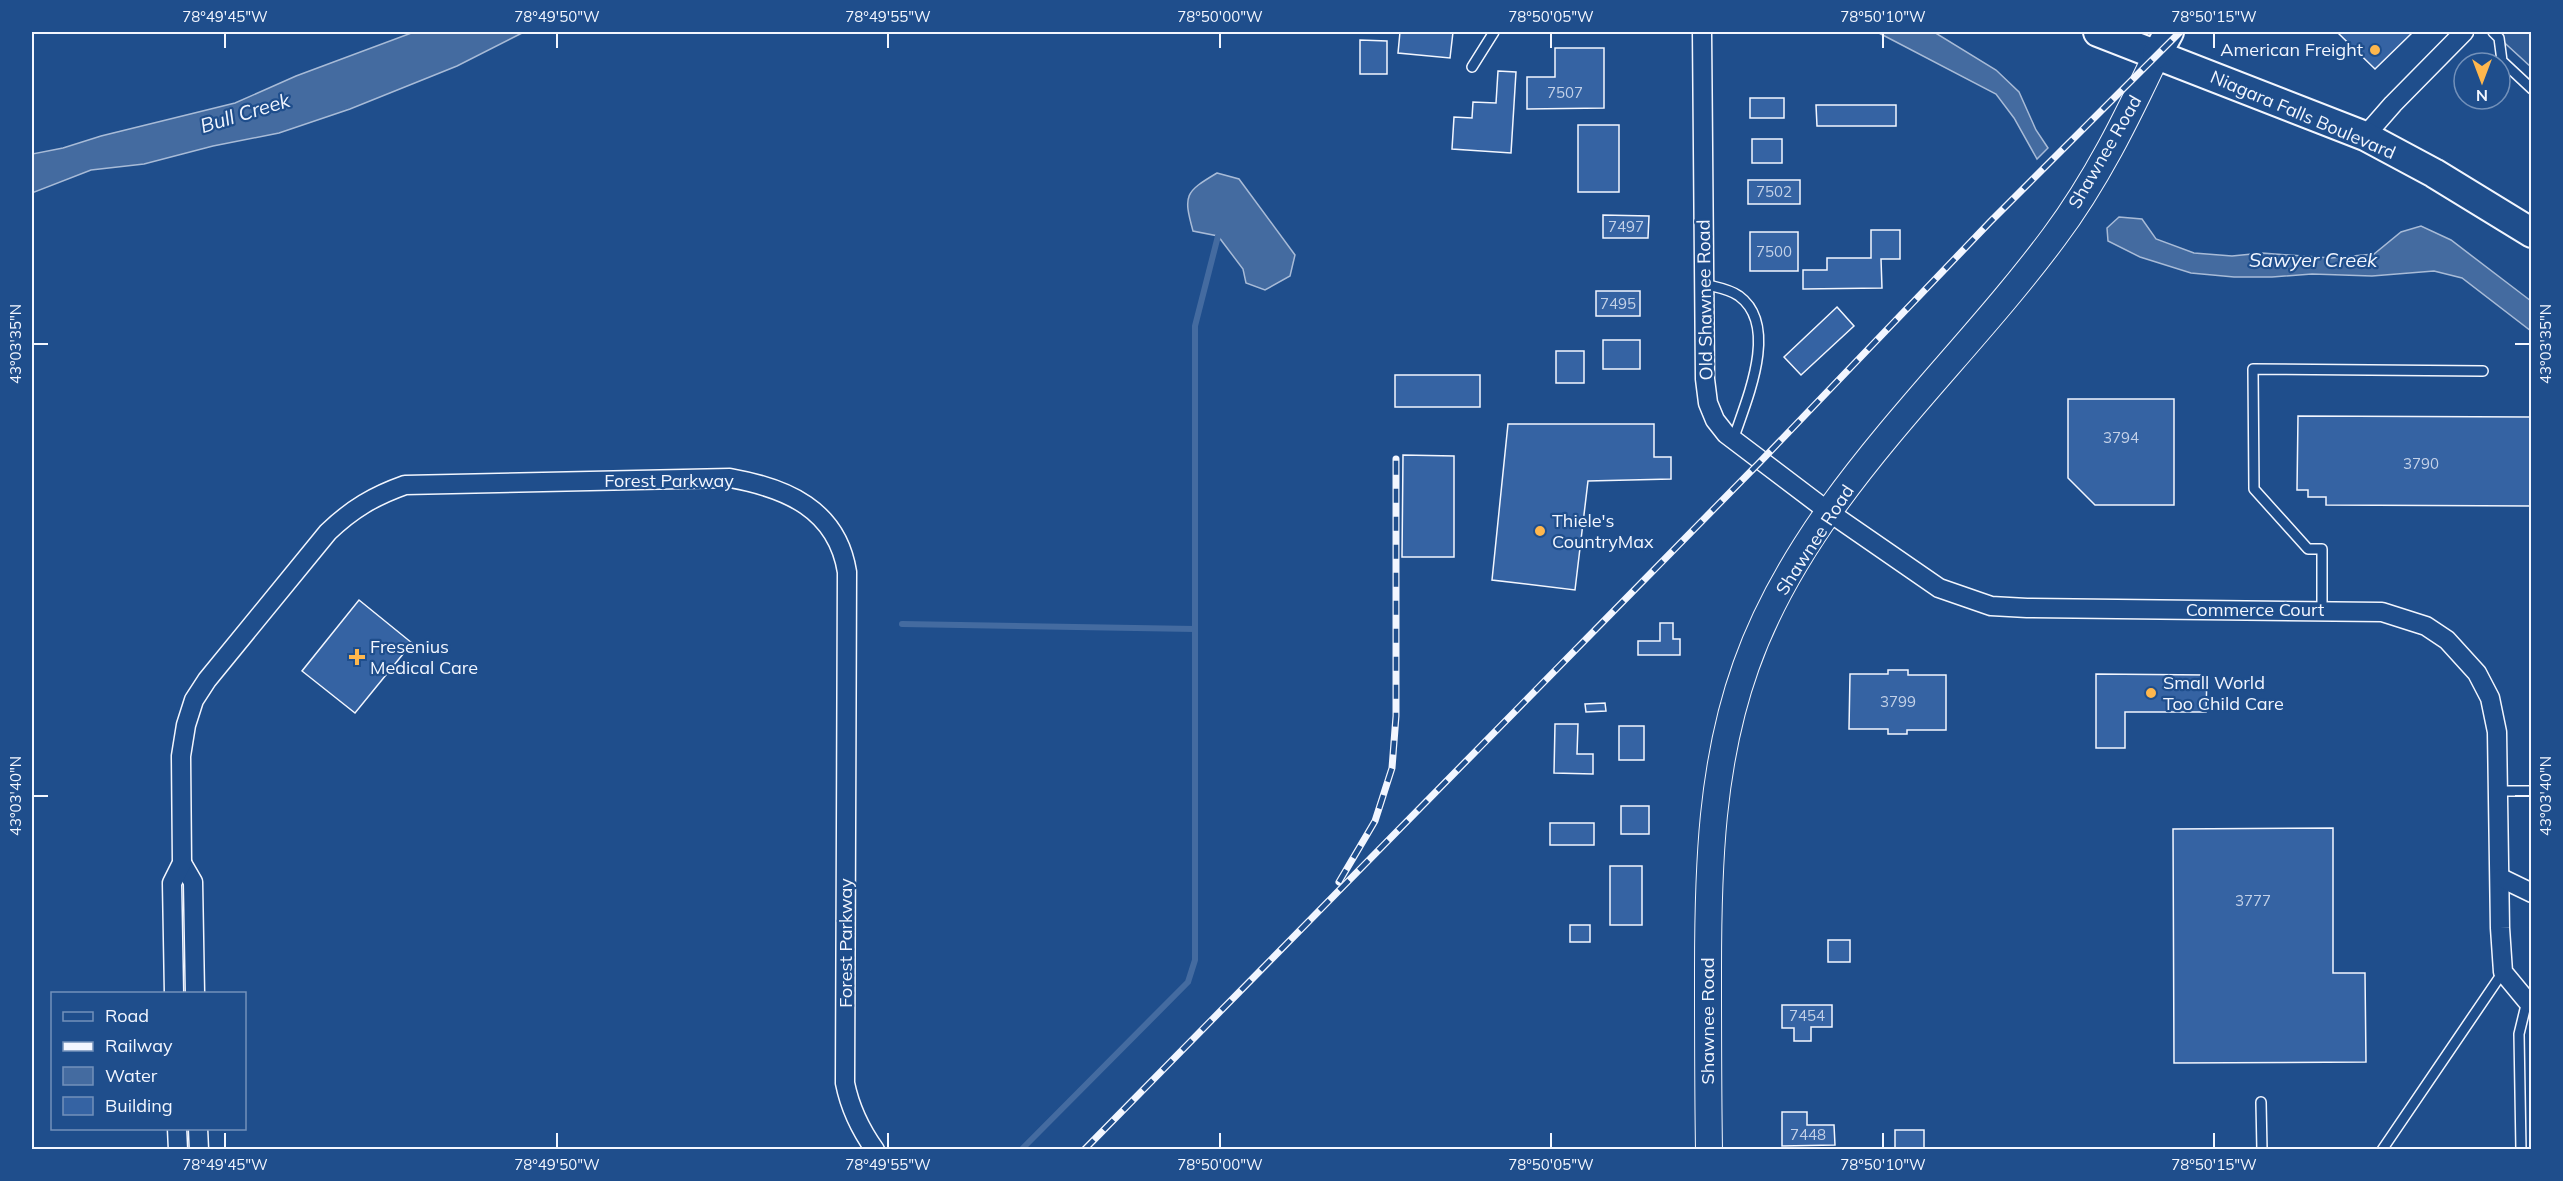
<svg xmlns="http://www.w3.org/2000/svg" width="2563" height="1181" font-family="Mulish,sans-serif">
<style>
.built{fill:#305b95;stroke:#a8bbd7;stroke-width:1.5}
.water{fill:#446ba0;stroke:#a8bbd7;stroke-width:1.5}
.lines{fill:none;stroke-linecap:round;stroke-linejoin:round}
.stream{stroke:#446ba0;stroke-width:6}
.building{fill:#3563a3;stroke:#f2f6ff;stroke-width:1.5}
.service-casing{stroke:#f2f6ff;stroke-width:12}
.minor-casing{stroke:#f2f6ff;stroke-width:21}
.secondary-casing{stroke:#f2f6ff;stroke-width:28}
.primary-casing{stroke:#f2f6ff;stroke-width:32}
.service{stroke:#1f4e8c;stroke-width:9}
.minor{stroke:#1f4e8c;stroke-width:18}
.secondary{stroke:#1f4e8c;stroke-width:26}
.primary{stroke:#1f4e8c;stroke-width:28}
.rail-casing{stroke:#f2f6ff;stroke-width:7}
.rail{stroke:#1f4e8c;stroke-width:4.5;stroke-dasharray:14;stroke-linecap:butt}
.ticks{fill:none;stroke:#f2f6ff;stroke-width:2}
.poi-dot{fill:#ffb74d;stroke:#1f4e8c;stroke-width:2}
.labels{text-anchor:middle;stroke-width:4.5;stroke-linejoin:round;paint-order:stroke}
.number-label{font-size:15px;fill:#c3d1e8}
.poi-label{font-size:18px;fill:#f2f6ff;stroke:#1f4e8c;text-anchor:start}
.street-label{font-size:18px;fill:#f2f6ff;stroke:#1f4e8c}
.water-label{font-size:20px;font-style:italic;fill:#f2f6ff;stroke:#1f4e8c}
.neatline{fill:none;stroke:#f2f6ff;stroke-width:2}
.ticks-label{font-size:15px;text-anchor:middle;fill:#f2f6ff}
</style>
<rect width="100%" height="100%" fill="#1f4e8c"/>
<path class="built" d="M 2499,32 L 2531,32 L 2531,67 L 2496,35 Z"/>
<g class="water">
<path d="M 414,32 L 524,32 L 457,66 L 350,109 L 279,133 L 213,146 L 144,164 L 91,170 L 32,193 L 32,154 L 63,148 L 101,136 L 235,103 L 296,76 Z"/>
<path d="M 1877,32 L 1934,32 L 1996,70 L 2019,92 L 2036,130 L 2048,148 L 2037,159 L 2014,118 L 1996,94 Z"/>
<path d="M 1217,173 L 1239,179 L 1295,255 L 1290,276 L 1265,290 L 1246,283 L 1243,269 L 1218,236 L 1193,231 C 1183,195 1185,192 1217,173 Z"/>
<path d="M 2119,217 L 2142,219 L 2156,239 L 2194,253 L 2232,256 L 2262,253 L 2331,258 L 2374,254 L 2401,232 L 2421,226 L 2451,240 L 2531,301 L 2531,331 L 2462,278 L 2434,271 L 2372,276 L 2312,274 L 2272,277 L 2234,277 L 2191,273 L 2140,257 L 2108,241 L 2107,228 Z"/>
</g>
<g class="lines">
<g class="stream">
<path d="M 902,624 L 1195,629"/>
<path d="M 1021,1150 L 1188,982 L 1195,960 L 1195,326 L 1218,236"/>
</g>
</g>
<g class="building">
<path d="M 1400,32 L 1453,32 L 1450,58 L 1398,53 Z"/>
<path d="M 2337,32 L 2413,32 L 2375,69 Z"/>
<path d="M 1360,40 L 1387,41 L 1387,74 L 1360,74 Z"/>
<path d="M 1555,48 L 1604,48 L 1604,108 L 1527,109 L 1527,77 L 1555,77 Z"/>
<path d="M 1498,71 L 1516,72 L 1511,153 L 1452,149 L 1454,117 L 1472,118 L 1473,102 L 1496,103 Z"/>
<rect x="1750" y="98" width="34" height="20"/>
<path d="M 1816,105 L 1896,105 L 1896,126 L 1817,126 Z"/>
<rect x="1578" y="125" width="41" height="67"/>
<rect x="1752" y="139" width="30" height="24"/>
<rect x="1748" y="180" width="52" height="24"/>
<path d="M 1603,215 L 1649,216 L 1648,238 L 1603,238 Z"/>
<path d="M 1871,230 L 1900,230 L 1900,259 L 1881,259 L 1882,288 L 1803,289 L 1803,270 L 1827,270 L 1827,258 L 1871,258 Z"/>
<rect x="1750" y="232" width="48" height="39"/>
<rect x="1596" y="291" width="44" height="25"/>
<path d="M 1837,307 L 1854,326 L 1801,375 L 1784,357 Z"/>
<rect x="1603" y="340" width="37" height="29"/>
<rect x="1556" y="351" width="28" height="32"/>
<rect x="1395" y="375" width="85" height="32"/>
<path d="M 2068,399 L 2174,399 L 2174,505 L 2095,505 L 2068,478 Z"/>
<path d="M 2298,416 L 2532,417 L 2532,506 L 2326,505 L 2326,497 L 2308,497 L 2308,490 L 2297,490 Z"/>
<path d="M 1508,424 L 1654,424 L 1654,457 L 1671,457 L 1671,479 L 1588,481 L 1575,590 L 1492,580 Z"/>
<path d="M 1403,455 L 1454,456 L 1454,557 L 1402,557 Z"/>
<path d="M 359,600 L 412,643 L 355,713 L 302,671 Z"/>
<path d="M 1660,623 L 1673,623 L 1673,639 L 1680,639 L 1680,655 L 1638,655 L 1638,641 L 1660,641 Z"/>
<path d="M 1888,670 L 1908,670 L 1908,675 L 1946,675 L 1946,730 L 1907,730 L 1907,734 L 1888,734 L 1888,729 L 1849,729 L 1850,674 L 1888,674 Z"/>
<path d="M 2096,674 L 2207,675 L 2206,712 L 2125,712 L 2125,748 L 2096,748 Z"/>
<path d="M 1605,703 L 1606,711 L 1586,712 L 1585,704 Z"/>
<path d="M 1555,724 L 1578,724 L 1577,754 L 1593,754 L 1593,774 L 1554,773 Z"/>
<rect x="1619" y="726" width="25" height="34"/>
<rect x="1621" y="806" width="28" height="28"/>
<rect x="1550" y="823" width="44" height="22"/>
<path d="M 2333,828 L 2333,973 L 2365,973 L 2366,1062 L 2174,1063 L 2173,829 Z"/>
<rect x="1610" y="866" width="32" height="59"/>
<rect x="1570" y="925" width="20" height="17"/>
<rect x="1828" y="940" width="22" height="22"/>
<path d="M 1782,1005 L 1832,1005 L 1832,1027 L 1811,1027 L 1811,1041 L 1794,1041 L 1794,1028 L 1782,1028 Z"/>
<path d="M 1782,1112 L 1807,1112 L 1807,1125 L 1834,1125 L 1835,1145 L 1782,1146 Z"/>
<rect x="1895" y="1130" width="29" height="20"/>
</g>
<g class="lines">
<g class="service-casing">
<g id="service">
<path d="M 2493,32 L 2499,38 L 2502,61 L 2532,89"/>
<path d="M 1472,67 L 1494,32"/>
<path d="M 1704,284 C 1715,287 1730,289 1739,296 C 1780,326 1746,401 1733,440"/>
<path d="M 2322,610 L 2322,549 L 2308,549 L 2254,489 L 2253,369 L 2483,371"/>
<path d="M 2499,791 L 2532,791"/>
<path d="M 2261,1102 L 2262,1150"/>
<path d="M 2382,1150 L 2503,972"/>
<path d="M 2521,1150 L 2519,1034 L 2527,1001"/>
</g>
</g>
<g class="minor-casing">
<g id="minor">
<path d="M 1702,32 L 1705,379 L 1708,403 L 1715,420 L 1726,434 L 1829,512 L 1939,588 L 1991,606 L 2027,608 L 2382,612 L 2426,626 L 2447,640 L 2477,673 L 2490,698 L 2497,732 L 2500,928 L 2503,972 L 2527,1001 L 2532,1002"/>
<path d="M 2365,136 L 2393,104 L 2464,32"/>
<path d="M 182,863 L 193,882 L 195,994"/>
<path d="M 2501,878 L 2532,893"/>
<path d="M 174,994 L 172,883 L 182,863 L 181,756 L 186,725 L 194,700 L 207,680 L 328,532 C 352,509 374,496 405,485 L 730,478 C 786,488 837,509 847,572 L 845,1083 C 850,1108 860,1129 875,1150"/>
<path d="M 177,1128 L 178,1150"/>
<path d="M 198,1128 L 199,1150"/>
</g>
</g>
<g class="secondary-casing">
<path id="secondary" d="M 1709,1150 C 1708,1090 1708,1030 1708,970 C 1708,867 1711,764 1746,666 C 1806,497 1950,377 2054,237 C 2096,181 2127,118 2157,54"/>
</g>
<g class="primary-casing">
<g id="primary">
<path d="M 2098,32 L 2365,136 L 2434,173 L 2532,233"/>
<path d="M 2157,54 L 2169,32"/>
</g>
</g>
<use href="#service" class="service"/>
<use href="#minor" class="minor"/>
<use href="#secondary" class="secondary"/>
<use href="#primary" class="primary"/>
<g class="rail-casing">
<g id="rail">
<path d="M 1339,882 L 1375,821 L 1392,768 L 1396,716 L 1396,459"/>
<path d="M 1084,1150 L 1760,462 L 1990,222 L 2180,32"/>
</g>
</g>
<use href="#rail" class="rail"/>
</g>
<path class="ticks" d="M 225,33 L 225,48M 557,33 L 557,48M 888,33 L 888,48M 1220,33 L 1220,48M 1551,33 L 1551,48M 1883,33 L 1883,48M 2214,33 L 2214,48M 33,344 L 48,344M 2515,344 L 2530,344M 33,796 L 48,796M 2515,796 L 2530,796M 225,1133 L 225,1148M 557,1133 L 557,1148M 888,1133 L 888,1148M 1220,1133 L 1220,1148M 1551,1133 L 1551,1148M 1883,1133 L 1883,1148M 2214,1133 L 2214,1148"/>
<g class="poi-dot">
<circle cx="2375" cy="50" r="6"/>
<circle cx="1540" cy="531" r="6"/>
<path d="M354 648h6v6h6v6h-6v6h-6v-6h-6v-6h6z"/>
<circle cx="2151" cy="693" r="6"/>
</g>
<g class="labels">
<g class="number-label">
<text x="1565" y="98">7507</text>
<text x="1774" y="197">7502</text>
<text x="1626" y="232">7497</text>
<text x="1774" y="257">7500</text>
<text x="1618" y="309">7495</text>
<text x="2121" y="443">3794</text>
<text x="2421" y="469">3790</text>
<text x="1898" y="707">3799</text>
<text x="2253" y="906">3777</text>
<text x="1807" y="1021">7454</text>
<text x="1808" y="1140">7448</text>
</g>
<g class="poi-label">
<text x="2363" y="56" text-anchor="end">American Freight</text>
<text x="1552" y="527">Thiele's<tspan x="1552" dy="21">CountryMax</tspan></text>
<text x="370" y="653">Fresenius<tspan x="370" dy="21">Medical Care</tspan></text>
<text x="2163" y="689">Small World<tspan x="2163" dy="21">Too Child Care</tspan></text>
</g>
<g class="street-label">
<text transform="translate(2303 115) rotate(23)" y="6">Niagara Falls Boulevard</text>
<text transform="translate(2105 152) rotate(-60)" y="6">Shawnee Road</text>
<text transform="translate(1705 300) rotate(-91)" y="6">Old Shawnee Road</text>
<text x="669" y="487">Forest Parkway</text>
<text transform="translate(1815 540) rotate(-57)" y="6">Shawnee Road</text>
<text x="2255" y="616">Commerce Court</text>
<text transform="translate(846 943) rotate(-90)" y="6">Forest Parkway</text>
<text transform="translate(1708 1021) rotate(-90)" y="6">Shawnee Road</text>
</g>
<g class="water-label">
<text transform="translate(245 113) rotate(-17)" y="7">Bull Creek</text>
<text x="2313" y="267">Sawyer Creek</text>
</g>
</g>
<rect width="2563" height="1181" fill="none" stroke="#1f4e8c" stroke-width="66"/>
<rect x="51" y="992" width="195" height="138" fill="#1f4e8c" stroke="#7391ba" stroke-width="1.5"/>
<rect x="63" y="1012" width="30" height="9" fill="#1f4e8c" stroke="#7391ba" stroke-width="1.5"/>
<text x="105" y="1022" font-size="18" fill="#f2f6ff">Road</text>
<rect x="63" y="1042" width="30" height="9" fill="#f2f6ff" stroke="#7391ba" stroke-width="1.5"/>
<text x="105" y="1052" font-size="18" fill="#f2f6ff">Railway</text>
<rect x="63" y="1067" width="30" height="18" fill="#446ba0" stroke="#7391ba" stroke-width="1.5"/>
<text x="105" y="1082" font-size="18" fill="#f2f6ff">Water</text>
<rect x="63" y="1097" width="30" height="18" fill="#3563a3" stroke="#7391ba" stroke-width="1.5"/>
<text x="105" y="1112" font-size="18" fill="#f2f6ff">Building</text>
<g transform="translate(2482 81) rotate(180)"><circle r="28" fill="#1f4e8c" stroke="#7391ba" stroke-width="1.5"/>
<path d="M0-4.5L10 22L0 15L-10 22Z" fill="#ffb74d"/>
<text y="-9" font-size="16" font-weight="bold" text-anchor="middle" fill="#f2f6ff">N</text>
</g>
<rect x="33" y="33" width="2497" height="1115" class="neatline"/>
<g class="ticks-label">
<text x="225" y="22">78°49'45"W</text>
<text x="557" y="22">78°49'50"W</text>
<text x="888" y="22">78°49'55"W</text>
<text x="1220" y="22">78°50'00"W</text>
<text x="1551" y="22">78°50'05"W</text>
<text x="1883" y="22">78°50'10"W</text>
<text x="2214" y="22">78°50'15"W</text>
<text transform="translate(2546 344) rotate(-90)" y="5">43°03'35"N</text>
<text transform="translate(16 344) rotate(-90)" y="5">43°03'35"N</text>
<text transform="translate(2546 796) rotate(-90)" y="5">43°03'40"N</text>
<text transform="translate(16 796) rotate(-90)" y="5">43°03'40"N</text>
<text x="225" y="1170">78°49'45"W</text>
<text x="557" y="1170">78°49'50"W</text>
<text x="888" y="1170">78°49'55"W</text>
<text x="1220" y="1170">78°50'00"W</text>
<text x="1551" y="1170">78°50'05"W</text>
<text x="1883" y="1170">78°50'10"W</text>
<text x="2214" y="1170">78°50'15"W</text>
</g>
</svg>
